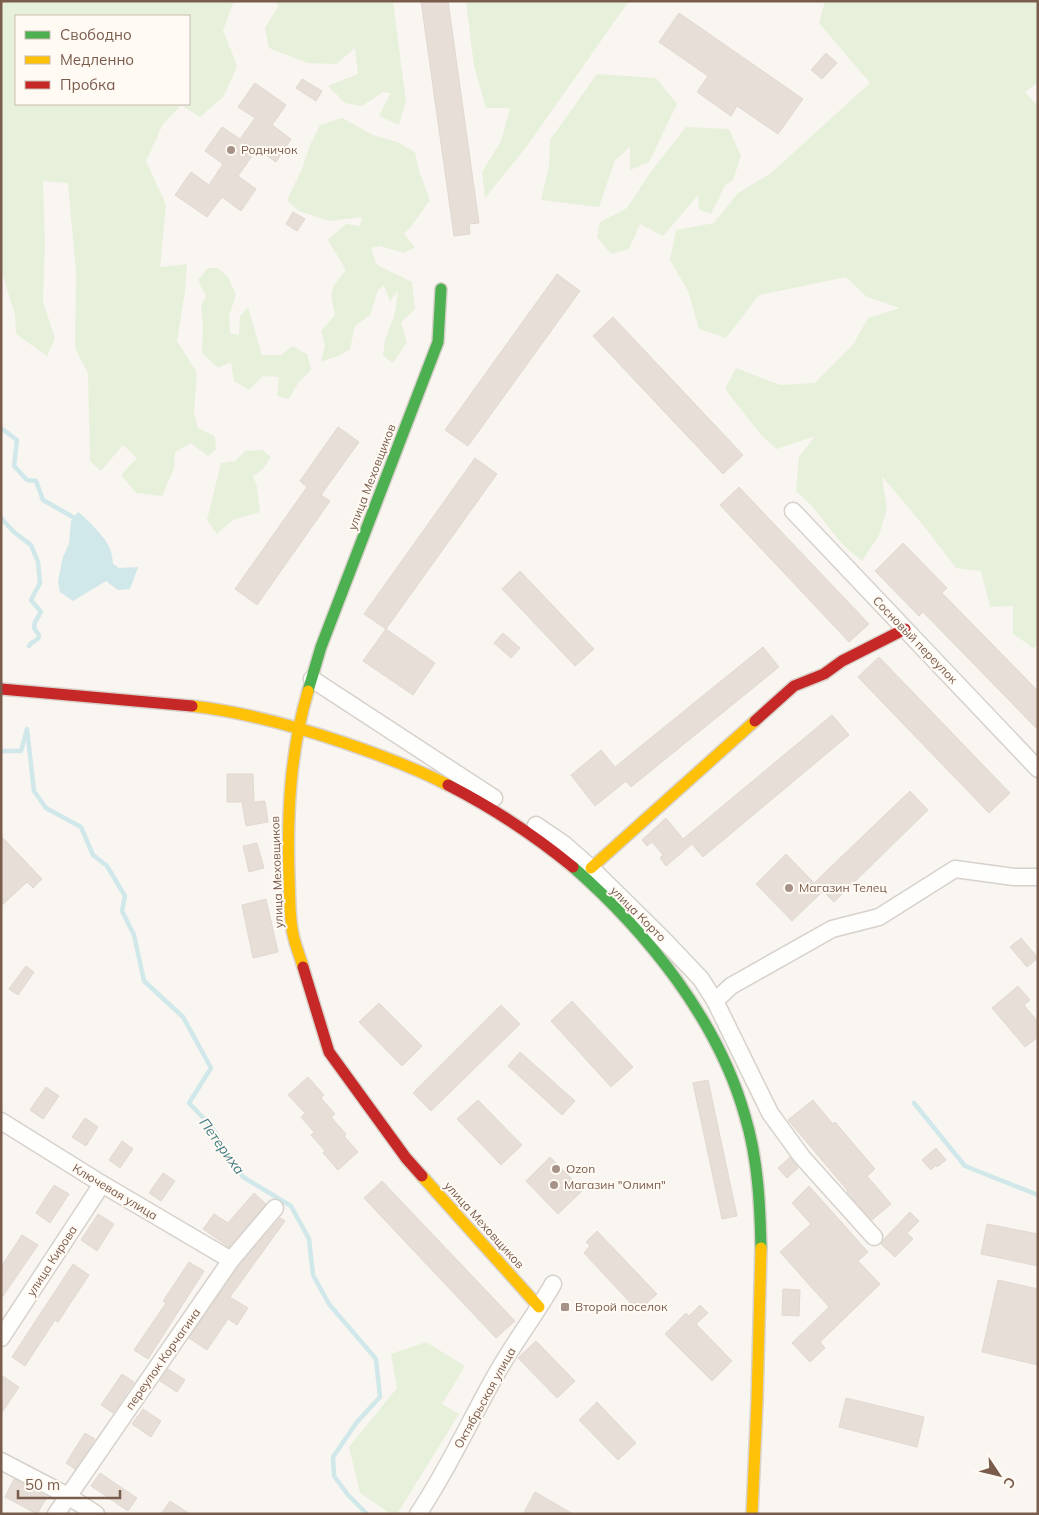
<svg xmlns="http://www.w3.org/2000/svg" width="1039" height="1515" font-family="Mulish,sans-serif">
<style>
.green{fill:#e7f0db;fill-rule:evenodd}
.water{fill:#d0e8ea}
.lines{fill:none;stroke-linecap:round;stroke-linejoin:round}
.stream{stroke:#d0e8ea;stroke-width:4.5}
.building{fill:#e6ded7;stroke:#e2d8d2}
.street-casing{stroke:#d7d1cb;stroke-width:19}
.fast-casing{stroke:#d9d2cb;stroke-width:14}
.slow-casing{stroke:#d9d2cb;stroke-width:14}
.jam-casing{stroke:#d9d2cb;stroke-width:14}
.street{stroke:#fefefd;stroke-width:16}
.fast{stroke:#4caf50;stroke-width:11}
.slow{stroke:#ffc107;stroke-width:11}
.jam{stroke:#c62828;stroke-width:11}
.poi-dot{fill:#a69286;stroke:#fffaf3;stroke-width:2}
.labels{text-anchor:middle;stroke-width:4;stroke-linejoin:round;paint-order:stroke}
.poi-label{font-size:12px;fill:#7a5c4d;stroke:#fffaf3;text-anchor:start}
.street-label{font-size:12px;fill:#7a5c4d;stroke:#fffaf3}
.water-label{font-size:14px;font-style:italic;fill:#437c86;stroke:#fffaf3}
</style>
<rect width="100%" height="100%" fill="#f9f5f0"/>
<g class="green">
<path d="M 1,1 L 242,1 L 233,4 L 223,30 L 237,66 L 224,96 L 200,117 L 181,105 L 163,124 L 146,161 L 166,205 L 160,267 L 187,264 L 185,291 L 177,341 L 197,373 L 194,413 L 198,428 L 215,436 L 216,449 L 208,456 L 191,443 L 175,452 L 174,468 L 162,496 L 136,493 L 121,475 L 137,458 L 123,445 L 101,471 L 90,461 L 88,373 L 75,348 L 76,272 L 68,183 L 43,181 L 45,243 L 43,302 L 55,338 L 47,356 L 16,334 L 15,315 L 1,269 ZM 189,16 L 189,104 L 16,104 L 16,16 Z"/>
<path d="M 274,1 L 393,1 L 406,102 L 399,125 L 379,116 L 391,93 L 383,92 L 362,106 L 345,103 L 328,86 L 358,74 L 355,48 L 336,64 L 307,63 L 269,48 L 265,28 L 279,5 Z"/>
<path d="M 466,1 L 629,1 L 527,146 L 485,198 L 482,172 L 501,141 L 510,108 L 486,108 L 474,66 Z"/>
<path d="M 825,1 L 1038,1 L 1038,82 L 1025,92 L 1035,103 L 1038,102 L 1038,645 L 1033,648 L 1013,634 L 1013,606 L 990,607 L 981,571 L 956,568 L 923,525 L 882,476 L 887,509 L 879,535 L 862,561 L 842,544 L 812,506 L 796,491 L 799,457 L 815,436 L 777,449 L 761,435 L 725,389 L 736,368 L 780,385 L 815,383 L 853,345 L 868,318 L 900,308 L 867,297 L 846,277 L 759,295 L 726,338 L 699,329 L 688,291 L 670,260 L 676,230 L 714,223 L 738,193 L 770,174 L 870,83 L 819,23 Z"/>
<path d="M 597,74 L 656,78 L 677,104 L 649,162 L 630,170 L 630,147 L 615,160 L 599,207 L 541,200 L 549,166 L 550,140 Z"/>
<path d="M 342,118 L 373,135 L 397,142 L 415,152 L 419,171 L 430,200 L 413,224 L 404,234 L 415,247 L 404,253 L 380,246 L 371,248 L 377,265 L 412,282 L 415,309 L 401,322 L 407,342 L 393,363 L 383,356 L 385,340 L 395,313 L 398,291 L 390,301 L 384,285 L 378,290 L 370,315 L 355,326 L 350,349 L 340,355 L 321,362 L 325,346 L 321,331 L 335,315 C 329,290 330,290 346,270 L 328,240 L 346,224 L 360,226 L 362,217 L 329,221 L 299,211 L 287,200 L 301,171 L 311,143 L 320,125 Z"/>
<path d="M 686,127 L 729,129 L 741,156 L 733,180 L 725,185 L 711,214 L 699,210 L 698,195 L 663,236 L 640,224 L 629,249 L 611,254 L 597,237 L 600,222 L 627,208 L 650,173 Z"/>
<path d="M 208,268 L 218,268 L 228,277 L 236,295 L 229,316 L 230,333 L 239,335 L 240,316 L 248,307 L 262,355 L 281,355 L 292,346 L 307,354 L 311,370 L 298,383 L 289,399 L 277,396 L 279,377 L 263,376 L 249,390 L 234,381 L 231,362 L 218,368 L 202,353 L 203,324 L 201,306 L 206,296 L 198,280 Z"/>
<path d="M 262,450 L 271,457 L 263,469 L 253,476 L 257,487 L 260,512 L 233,520 L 217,534 L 207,520 L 221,463 L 235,461 L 245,451 Z"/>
<path d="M 426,1342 L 465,1366 L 442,1404 L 459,1414 L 397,1514 L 391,1514 L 360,1493 L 349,1447 L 397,1388 L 391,1354 Z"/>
</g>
<path class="water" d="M 78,512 C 84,516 88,521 93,526 C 105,539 112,546 113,564 L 119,568 L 138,567 L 130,589 L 118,590 L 106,581 L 73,601 L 60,592 L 58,581 L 63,557 L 69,544 L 71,521 Z"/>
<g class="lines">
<g class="stream">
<path d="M 1,428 L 17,440 L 14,466 L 27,480 L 36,481 L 43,500 L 73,517"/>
<path d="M 1,518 L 14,532 L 31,545 L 38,562 L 40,583 L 31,600 L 41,612 L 35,622 L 34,628 L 39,635 C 39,642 32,640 29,646"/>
<path d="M 1,751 L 21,751 L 27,729 L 34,791 L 46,808 L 81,827 L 93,855 L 107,866 L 125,896 L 122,911 L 134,935 L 144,981 L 183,1017 L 211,1068 L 189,1103 L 211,1126 L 243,1177 L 291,1206 L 309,1239 L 313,1275 L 329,1304 L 376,1359 L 380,1397 L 357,1422 L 333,1457 L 334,1476 L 348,1495 L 367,1514"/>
<path d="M 914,1103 L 965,1166 L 1038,1195"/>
</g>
</g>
<g class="building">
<path d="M 421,1 L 448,1 L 479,223 L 469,224 L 470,234 L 454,236 Z"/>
<path d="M 679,13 L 803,99 L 778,134 L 737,106 L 731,116 L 697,92 L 708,76 L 659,42 Z"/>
<path d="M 826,53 L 837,63 L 822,79 L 811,70 Z"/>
<path d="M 302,79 L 322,91 L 316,101 L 296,88 Z"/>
<path d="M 255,83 L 286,105 L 272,125 L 291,139 L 276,162 L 257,149 L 238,176 L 256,189 L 241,211 L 222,197 L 207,217 L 175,195 L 191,172 L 209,185 L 223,164 L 205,151 L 222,127 L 240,139 L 255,118 L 238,107 Z"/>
<path d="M 293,212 L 305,219 L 297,231 L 286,224 Z"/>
<path d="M 557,274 L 580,291 L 468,446 L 445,430 Z"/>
<path d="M 613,317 L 743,455 L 723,474 L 593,336 Z"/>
<path d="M 338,427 L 359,442 L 321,495 L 330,501 L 257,605 L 235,589 L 307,487 L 300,481 Z"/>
<path d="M 475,458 L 497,474 L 386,629 L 364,614 Z"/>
<path d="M 739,487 L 869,624 L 849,642 L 720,505 Z"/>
<path d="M 903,543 L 947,588 L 942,593 L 1038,691 L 1038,730 L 923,612 L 919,616 L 875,571 Z"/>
<path d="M 520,571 L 594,649 L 575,666 L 502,589 Z"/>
<path d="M 386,629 L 435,663 L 413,695 L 363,661 Z"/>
<path d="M 503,633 L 520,648 L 511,658 L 494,643 Z"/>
<path d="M 763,647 L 779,667 L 631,787 L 626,781 L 595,806 L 571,775 L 601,750 L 615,767 Z"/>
<path d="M 879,657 L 1010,793 L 989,813 L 858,677 Z"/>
<path d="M 832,715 L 849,735 L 703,857 L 692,844 L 666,866 L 660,858 L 663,855 L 652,842 L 647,846 L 642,840 L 666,818 L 683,839 Z"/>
<path d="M 227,774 L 253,774 L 254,802 L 265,801 L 268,822 L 246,826 L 242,802 L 227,802 Z"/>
<path d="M 910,791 L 928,810 L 834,902 L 823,891 L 792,921 L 756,884 L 786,854 L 814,883 Z"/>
<path d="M 1,836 L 42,879 L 33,888 L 27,882 L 1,906 Z"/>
<path d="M 257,843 L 264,868 L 249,872 L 243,846 Z"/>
<path d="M 266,899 L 278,952 L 253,958 L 242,905 Z"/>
<path d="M 1021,938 L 1038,958 L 1027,967 L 1010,947 Z"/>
<path d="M 26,966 L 34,972 L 18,995 L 9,989 Z"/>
<path d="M 1018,986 L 1030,1000 L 1024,1005 L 1038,1022 L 1038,1037 L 1025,1047 L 992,1008 Z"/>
<path d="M 572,1001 L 633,1067 L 611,1087 L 551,1021 Z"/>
<path d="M 379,1003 L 422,1046 L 402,1066 L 359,1022 Z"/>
<path d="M 501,1005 L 520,1024 L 431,1111 L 413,1093 Z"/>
<path d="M 520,1052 L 575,1101 L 562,1115 L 508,1066 Z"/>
<path d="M 308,1077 L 324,1095 L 321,1098 L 335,1114 L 331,1117 L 346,1134 L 344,1136 L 358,1152 L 338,1170 L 323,1153 L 325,1151 L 311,1135 L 314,1132 L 301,1117 L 305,1113 L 288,1095 Z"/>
<path d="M 708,1080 L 737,1216 L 722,1219 L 693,1083 Z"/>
<path d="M 46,1087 L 59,1096 L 43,1119 L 30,1110 Z"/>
<path d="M 478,1100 L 522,1145 L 501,1165 L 457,1119 Z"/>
<path d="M 813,1100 L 833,1124 L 835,1122 L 875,1169 L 867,1176 L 891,1204 L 872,1220 L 847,1192 L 848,1191 L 788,1120 Z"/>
<path d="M 85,1118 L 98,1127 L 86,1146 L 72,1137 Z"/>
<path d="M 122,1141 L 133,1149 L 120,1168 L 109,1160 Z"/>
<path d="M 936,1148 L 946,1160 L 937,1167 L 936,1165 L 931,1170 L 922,1160 Z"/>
<path d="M 550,1157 L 583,1190 L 558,1214 L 526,1181 Z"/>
<path d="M 790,1157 L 798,1168 L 787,1178 L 778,1168 Z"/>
<path d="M 163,1173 L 175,1181 L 161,1201 L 149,1193 Z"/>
<path d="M 382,1181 L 515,1321 L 496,1338 L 364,1198 Z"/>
<path d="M 54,1185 L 69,1194 L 50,1223 L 36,1213 Z"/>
<path d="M 809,1186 L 868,1252 L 858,1261 L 880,1284 L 820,1342 L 825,1348 L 810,1362 L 792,1343 L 829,1307 L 780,1252 L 811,1224 L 792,1203 Z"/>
<path d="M 254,1193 L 266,1204 L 229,1247 L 203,1229 L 214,1214 L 228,1223 Z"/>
<path d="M 910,1212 L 919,1221 L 907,1233 L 913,1239 L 895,1257 L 881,1244 L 884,1239 Z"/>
<path d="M 98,1214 L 114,1224 L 97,1251 L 81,1240 Z"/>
<path d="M 280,1218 L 285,1221 L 230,1297 L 248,1308 L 237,1325 L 228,1319 L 207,1350 L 189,1338 L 239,1266 Z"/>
<path d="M 987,1224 L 1038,1234 L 1038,1266 L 981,1254 Z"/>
<path d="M 597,1231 L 657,1294 L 638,1311 L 584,1253 L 590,1246 L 586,1242 Z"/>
<path d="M 22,1235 L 38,1245 L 1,1299 L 1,1267 Z"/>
<path d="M 189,1262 L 204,1271 L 148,1359 L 134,1350 L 166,1303 L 163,1301 Z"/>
<path d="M 73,1264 L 89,1275 L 58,1322 L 55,1320 L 25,1366 L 12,1357 Z"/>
<path d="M 998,1280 L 1038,1289 L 1038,1365 L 982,1352 Z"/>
<path d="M 783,1289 L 800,1290 L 799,1316 L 782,1315 Z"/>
<path d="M 700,1305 L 708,1313 L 696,1324 L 732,1361 L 712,1381 L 665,1334 L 686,1313 L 689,1316 Z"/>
<path d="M 536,1341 L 575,1381 L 557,1398 L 518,1358 Z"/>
<path d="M 168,1369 L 185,1380 L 177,1392 L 160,1381 Z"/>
<path d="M 122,1374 L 134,1382 L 113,1413 L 101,1405 Z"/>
<path d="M 1,1375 L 19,1387 L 1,1414 Z"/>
<path d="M 846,1398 L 924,1417 L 917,1447 L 839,1427 Z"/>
<path d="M 597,1402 L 636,1443 L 618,1460 L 579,1420 Z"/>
<path d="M 143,1409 L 161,1421 L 151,1437 L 132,1424 Z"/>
<path d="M 85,1433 L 95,1439 L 75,1469 L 66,1463 Z"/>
<path d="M 100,1473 L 137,1498 L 128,1511 L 91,1486 Z"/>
<path d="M 14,1479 L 47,1497 L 37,1514 L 5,1497 Z"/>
<path d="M 535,1492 L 573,1514 L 523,1514 Z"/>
<path d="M 170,1501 L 190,1514 L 161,1514 Z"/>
</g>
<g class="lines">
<g class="street-casing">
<g id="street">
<path d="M 793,511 L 1038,769"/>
<path d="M 312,679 L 494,798"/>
<path d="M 536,825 L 564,844 L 591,868 L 664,940 L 701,979 L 715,1001 L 770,1113 L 802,1157 L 874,1237"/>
<path d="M 715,1001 L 731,986 L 832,929 L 879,917 L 955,869 L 1014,877 L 1038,877"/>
<path d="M 1,1121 L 102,1184 L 231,1260"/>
<path d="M 1,1338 L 102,1184"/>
<path d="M 1,1461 L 68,1496 L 96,1514"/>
<path d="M 56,1514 L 231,1260 L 275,1208"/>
<path d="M 418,1514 C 449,1468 471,1418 498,1371 C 515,1341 536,1314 553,1284"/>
</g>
</g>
<g class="fast-casing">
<g id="fast">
<path d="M 308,691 L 321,647 L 438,342 L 441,289"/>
<path d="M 573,867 C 647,932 718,1020 745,1116 C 758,1159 760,1204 761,1248"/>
</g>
</g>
<g class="slow-casing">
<g id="slow">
<path d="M 192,706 C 245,712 295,726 345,743 C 380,755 415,768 448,785"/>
<path d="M 591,868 L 755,721"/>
<path d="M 303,967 C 300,956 295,945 293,934 C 289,916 290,896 289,877 C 287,814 290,752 308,691"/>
<path d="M 422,1176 L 539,1307"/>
<path d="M 752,1514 L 757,1402 L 761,1248"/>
</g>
</g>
<g class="jam-casing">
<g id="jam">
<path d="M 1,689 L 192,706"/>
<path d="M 755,721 L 794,686 L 824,674 L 842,661 L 905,629"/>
<path d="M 448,785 C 493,808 534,835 573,867"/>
<path d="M 303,967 L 329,1052 L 406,1158 L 422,1176"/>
</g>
</g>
<use href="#street" class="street"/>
<use href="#fast" class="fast"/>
<use href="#slow" class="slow"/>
<use href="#jam" class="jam"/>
</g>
<g class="poi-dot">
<circle cx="231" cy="150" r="5"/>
<circle cx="789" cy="888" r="5"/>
<circle cx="556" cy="1169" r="5"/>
<circle cx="554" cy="1185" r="5"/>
<rect x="560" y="1302" width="10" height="10" rx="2.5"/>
</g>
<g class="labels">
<g class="poi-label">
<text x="241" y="154">Родничок</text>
<text x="799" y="892">Магазин Телец</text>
<text x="566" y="1173">Ozon</text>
<text x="564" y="1189">Магазин "Олимп"</text>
<text x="575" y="1311">Второй поселок</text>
</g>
<g class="street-label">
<text transform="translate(372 477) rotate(-69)" y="4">улица Меховщиков</text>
<text transform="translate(915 640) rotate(46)" y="4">Сосновый переулок</text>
<text transform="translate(277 872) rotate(-92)" y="4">улица Меховщиков</text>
<text transform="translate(638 914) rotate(45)" y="4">улица Корто</text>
<text transform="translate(115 1192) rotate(31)" y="4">Ключевая улица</text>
<text transform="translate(484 1225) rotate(48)" y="4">улица Меховщиков</text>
<text transform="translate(52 1261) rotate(-57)" y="4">улица Кирова</text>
<text transform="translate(163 1359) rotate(-55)" y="4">переулок Корчагина</text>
<text transform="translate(485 1398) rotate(-61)" y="4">Октябрьская улица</text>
</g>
<g class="water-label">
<text transform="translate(222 1146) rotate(54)" y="5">Петериха</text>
</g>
</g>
<rect width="1039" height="1515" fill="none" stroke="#7a5c4d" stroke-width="5"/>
<rect x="15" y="15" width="175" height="90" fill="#fffaf3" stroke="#cabbb1"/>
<rect x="25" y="31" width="25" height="8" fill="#4caf50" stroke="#cabbb1"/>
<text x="60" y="40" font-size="15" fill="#7a5c4d">Свободно</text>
<rect x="25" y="56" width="25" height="8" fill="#ffc107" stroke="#cabbb1"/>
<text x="60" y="65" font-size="15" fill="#7a5c4d">Медленно</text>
<rect x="25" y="81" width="25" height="8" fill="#c62828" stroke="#cabbb1"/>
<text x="60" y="90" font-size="15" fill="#7a5c4d">Пробка</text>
<g transform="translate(999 1475) rotate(125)" stroke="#fffaf3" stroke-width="4" paint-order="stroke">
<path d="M0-4L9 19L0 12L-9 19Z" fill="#7a5c4d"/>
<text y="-8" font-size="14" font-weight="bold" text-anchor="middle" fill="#7a5c4d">С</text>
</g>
<path d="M18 1490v8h102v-8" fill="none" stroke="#7a5c4d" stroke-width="2.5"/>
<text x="25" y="1490" font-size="15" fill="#7a5c4d" stroke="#fffaf3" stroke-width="4" paint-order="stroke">50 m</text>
</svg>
